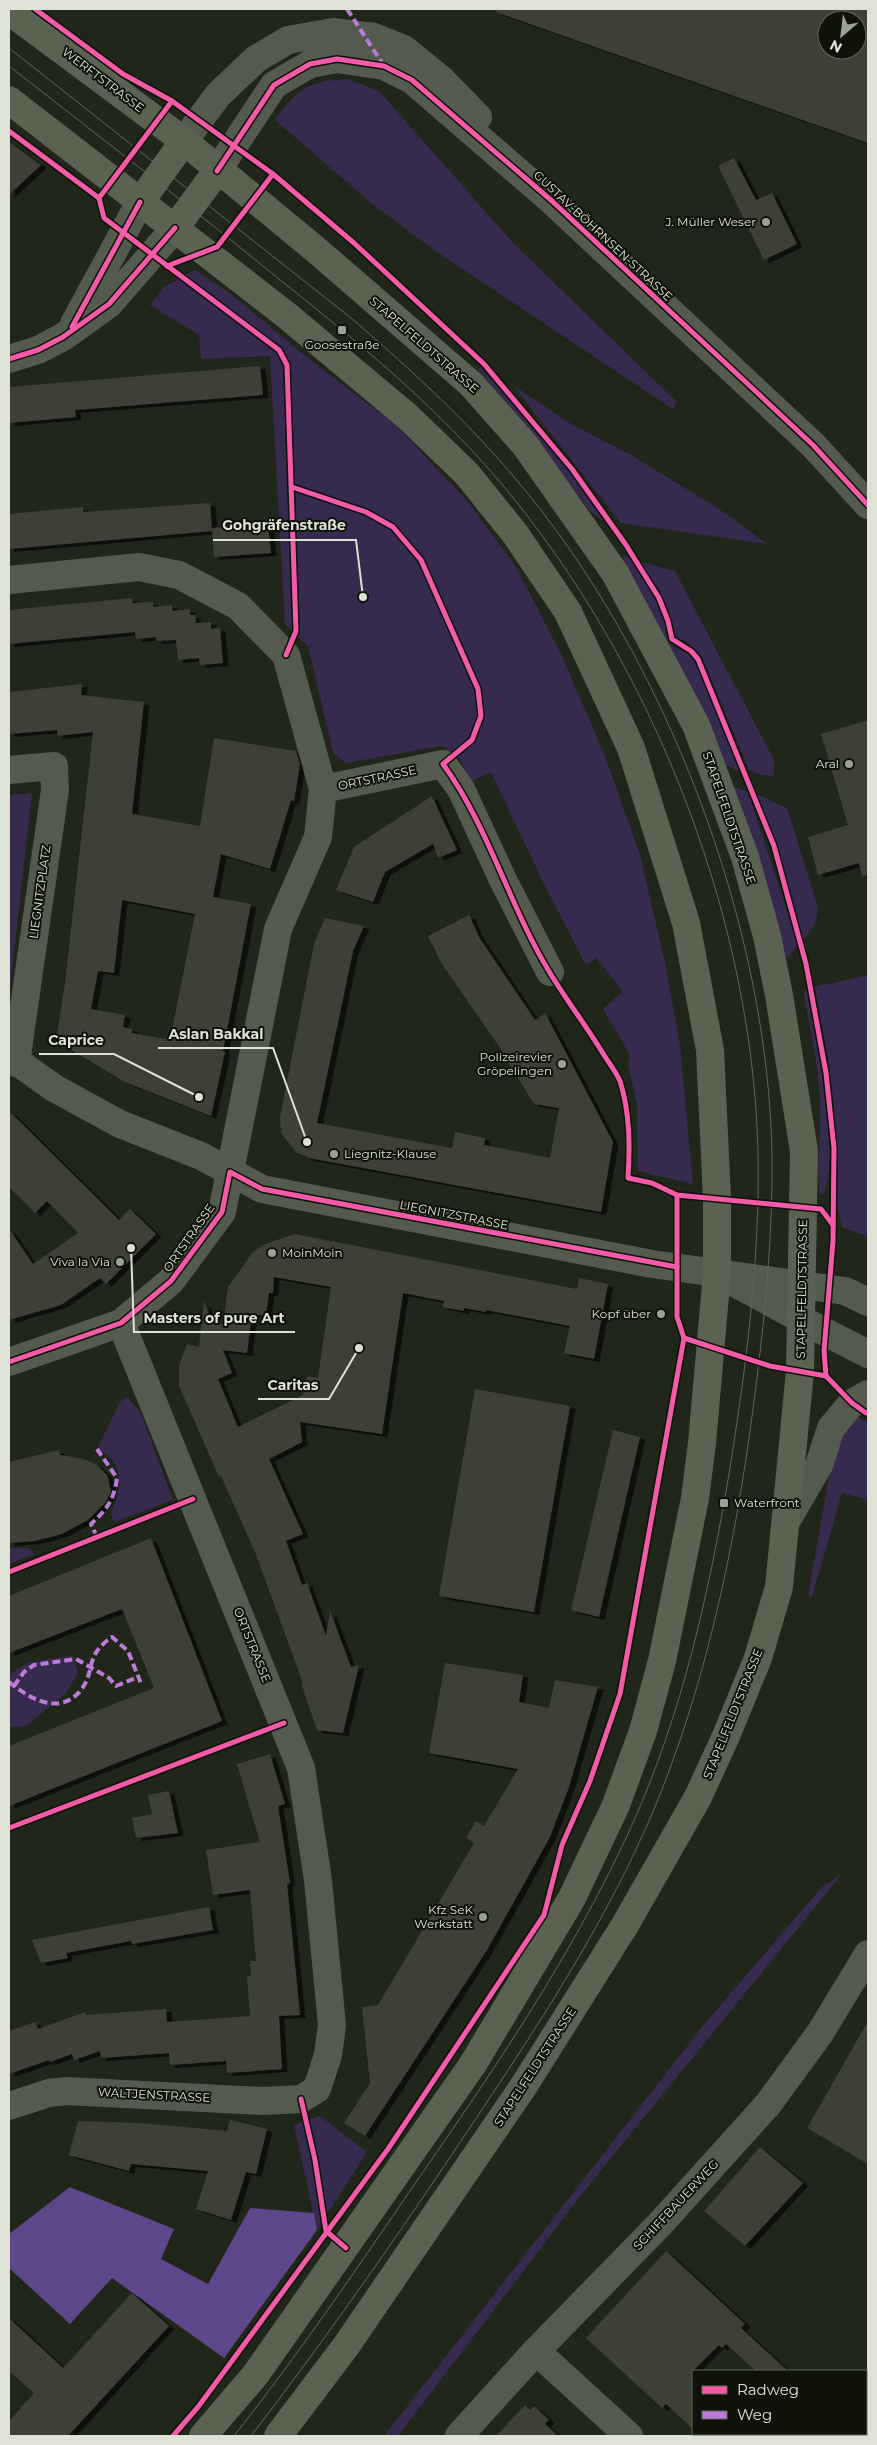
<svg xmlns="http://www.w3.org/2000/svg" width="877" height="2445" font-family="Montserrat,sans-serif">
<style>
.green{fill:#362a4f}
.forest{fill:#5d468a}
.building{fill:#3c3f36;fill-rule:evenodd;filter:url(#shadow)}
.lines{fill:none;stroke-linecap:round;stroke-linejoin:round}
.minor{stroke:#555a4e;stroke-width:28}
.major{stroke:#5c6252;stroke-width:28}
.tram{stroke:#60645a;stroke-width:1}
.quiet{stroke:#bd7bd9;stroke-width:4;stroke-dasharray:8 4;stroke-linecap:butt}
.cycleway-casing{stroke:#0e1209;stroke-width:8}
.cycleway{stroke:#f35aa7;stroke-width:5}
.poi-dot{fill:#9ca195;stroke:#0e1209;stroke-width:2}
.labels{text-anchor:middle;stroke-width:4;stroke-linejoin:round;paint-order:stroke}
.street-label{font-size:12px;fill:#dee3d6;stroke:#0e1209}
.poi-label{font-size:12px;fill:#dee3d6;stroke:#0e1209;text-anchor:end}
.leader{fill:none;stroke:#dee3d6;stroke-width:2}
.callout-dot{fill:#dee3d6;stroke:#0e1209;stroke-width:2}
.callout-label{font-size:14px;text-anchor:middle;font-weight:bold;fill:#dee3d6;stroke:#0e1209;stroke-width:4;stroke-linejoin:round;paint-order:stroke}
</style>
<defs>
<filter id="shadow"><feDropShadow dx="5.5" dy="3" stdDeviation="0" flood-color="#0009"/></filter>
</defs>
<rect width="100%" height="100%" fill="#21261b"/>
<g class="green">
<path d="M 348,79 L 379,91 L 513,243 L 677,402 L 673,409 L 437,252 L 370,202 L 275,120 C 298,88 308,81 348,79 Z"/>
<path d="M 195,270 L 231,294 L 309,359 L 396,425 L 469,503 L 516,567 L 561,654 L 605,756 L 640,855 L 665,963 L 680,1045 L 693,1184 L 638,1171 L 637,1105 L 628,1064 L 630,1055 L 603,1009 L 623,991 L 596,958 L 586,965 L 544,884 L 491,772 L 470,782 L 460,759 L 442,746 L 345,763 L 333,752 L 308,646 L 285,624 L 270,356 L 201,359 L 199,335 L 150,305 L 164,287 Z"/>
<path d="M 481,367 L 568,470 L 606,523 L 590,511 L 525,425 L 478,370 Z"/>
<path d="M 513,385 L 571,424 L 631,455 L 716,507 L 767,544 L 621,523 Z"/>
<path d="M 624,556 L 633,559 C 643,576 658,594 664,613 C 666,621 664,632 668,640 C 673,650 688,651 695,660 L 741,772 L 721,763 C 698,692 659,627 622,562 Z"/>
<path d="M 641,562 L 675,571 L 774,760 L 774,776 L 762,775 L 749,770 L 702,657 L 687,642 L 675,637 L 671,628 L 670,612 Z"/>
<path d="M 733,786 L 748,792 L 798,945 L 789,957 L 783,956 Z"/>
<path d="M 32,793 L 9,996 L 9,795 Z"/>
<path d="M 756,794 L 787,808 L 817,904 C 820,918 812,931 802,941 Z"/>
<path d="M 868,975 L 868,1236 L 842,1227 L 836,1200 L 838,1154 L 828,1058 L 815,987 Z"/>
<path d="M 806,987 C 814,1030 842,1159 823,1194 L 820,1195 C 816,1165 821,1136 820,1106 C 819,1068 811,1032 804,995 Z"/>
<path d="M 127,1397 L 140,1411 L 173,1500 L 114,1522 L 111,1514 C 121,1489 127,1463 97,1449 L 120,1402 Z"/>
<path d="M 851,1414 L 868,1422 L 868,1500 L 842,1493 L 812,1597 L 808,1596 L 833,1454 Z"/>
<path d="M 9,1548 L 29,1548 L 35,1554 L 9,1564 Z"/>
<path d="M 73,1655 L 78,1673 L 66,1693 L 26,1726 L 9,1727 L 9,1675 L 27,1663 Z"/>
<path d="M 842,1874 L 585,2190 L 398,2436 L 384,2436 L 706,2022 L 822,1887 Z"/>
<path d="M 320,2116 L 367,2152 L 317,2230 L 294,2125 Z"/>
</g>
<path class="forest" d="M 70,2187 L 174,2229 L 161,2259 L 208,2284 L 250,2208 L 314,2213 L 317,2230 L 224,2358 L 112,2278 L 70,2324 L 9,2268 L 9,2234 Z"/>
<g class="building">
<path d="M 497,9 L 868,9 L 868,143 L 496,12 ZM 827,20 L 857,20 L 857,50 L 827,50 Z"/>
<path d="M 9,142 L 41,165 L 9,195 Z"/>
<path d="M 734,158 L 756,200 L 772,193 L 797,244 L 764,260 L 718,166 Z"/>
<path d="M 260,366 L 263,395 L 75,410 L 76,417 L 9,423 L 9,387 Z"/>
<path d="M 210,503 L 212,531 L 9,549 L 9,514 L 83,507 L 83,512 Z"/>
<path d="M 268,524 L 271,553 L 214,557 L 212,528 Z"/>
<path d="M 132,598 L 133,603 L 153,602 L 153,607 L 172,605 L 173,611 L 190,609 L 190,615 L 195,615 L 196,623 L 211,622 L 211,629 L 220,628 L 223,663 L 200,665 L 199,658 L 178,660 L 176,640 L 156,641 L 156,637 L 136,639 L 135,632 L 9,644 L 9,610 Z"/>
<path d="M 82,684 L 81,695 L 144,702 L 132,814 L 200,826 L 214,738 L 296,751 L 300,764 L 294,801 L 291,800 L 270,869 L 221,854 L 213,897 L 251,904 L 223,1051 L 225,1052 L 211,1116 L 125,1082 L 56,1041 L 65,983 L 93,732 L 57,736 L 57,730 L 9,734 L 9,692 ZM 122,900 L 195,914 L 170,1040 L 132,1033 L 132,1029 L 123,1027 L 125,1015 L 91,1009 L 98,971 L 114,973 Z"/>
<path d="M 868,720 L 868,875 L 862,876 L 859,863 L 818,875 L 808,837 L 848,825 L 821,734 Z"/>
<path d="M 432,796 L 457,850 L 438,858 L 433,844 L 402,862 L 385,872 L 373,902 L 336,890 L 354,847 Z"/>
<path d="M 469,915 L 479,937 L 535,1020 L 545,1013 L 613,1142 L 601,1212 L 309,1158 L 296,1152 L 281,1133 L 280,1117 L 314,944 L 325,918 L 364,926 L 353,951 L 317,1123 L 452,1148 L 455,1132 L 485,1138 L 484,1145 L 550,1158 L 559,1108 L 534,1104 L 498,1045 L 442,964 L 428,936 Z"/>
<path d="M 9,1111 L 119,1220 L 130,1209 L 156,1234 L 106,1284 L 100,1278 L 61,1305 L 9,1320 L 9,1229 L 33,1264 L 78,1233 L 47,1201 L 35,1213 L 9,1187 Z"/>
<path d="M 295,1234 L 577,1289 L 579,1278 L 608,1284 L 594,1359 L 564,1353 L 570,1326 L 486,1310 L 486,1312 L 464,1308 L 464,1311 L 443,1307 L 444,1301 L 403,1293 L 382,1434 L 300,1422 L 302,1442 L 269,1459 L 303,1534 L 286,1541 L 302,1585 L 307,1583 L 326,1636 L 330,1611 L 351,1667 L 359,1665 L 343,1733 L 317,1730 L 301,1683 L 303,1683 L 255,1552 L 221,1476 L 219,1477 L 179,1386 L 179,1365 L 187,1344 L 199,1347 L 204,1301 L 212,1323 L 223,1324 L 228,1287 L 253,1252 L 265,1244 ZM 274,1277 L 331,1287 L 318,1378 L 307,1376 L 303,1395 L 238,1427 L 218,1379 L 232,1373 L 223,1350 L 247,1353 L 252,1314 L 266,1316 L 269,1293 L 273,1293 Z"/>
<path d="M 475,1389 L 570,1406 L 534,1612 L 439,1596 Z"/>
<path d="M 613,1430 L 640,1437 L 599,1617 L 571,1610 Z"/>
<path d="M 59,1450 L 60,1455 L 84,1459 L 97,1465 L 107,1475 L 111,1491 L 106,1502 L 88,1520 L 62,1534 L 35,1541 L 9,1543 L 9,1462 Z"/>
<path d="M 151,1538 L 222,1721 L 9,1806 L 9,1746 L 154,1688 L 122,1609 L 9,1653 L 9,1596 Z"/>
<path d="M 445,1663 L 523,1675 L 519,1702 L 549,1708 L 555,1680 L 598,1687 L 569,1787 L 550,1837 L 487,1950 L 365,2136 L 344,2123 L 370,2083 L 362,2007 L 378,2005 L 474,1843 L 466,1838 L 476,1821 L 484,1826 L 518,1769 L 429,1753 Z"/>
<path d="M 270,1754 L 285,1804 L 278,1806 L 290,1883 L 287,1884 L 300,2015 L 279,2016 L 282,2069 L 227,2073 L 226,2061 L 170,2065 L 169,2053 L 101,2058 L 100,2051 L 74,2060 L 72,2054 L 50,2062 L 49,2060 L 9,2074 L 9,2031 L 35,2022 L 38,2029 L 85,2012 L 86,2015 L 166,2009 L 167,2022 L 250,2016 L 247,1977 L 251,1976 L 250,1961 L 256,1961 L 250,1890 L 213,1895 L 206,1850 L 260,1842 L 237,1764 Z"/>
<path d="M 169,1791 L 178,1833 L 136,1838 L 132,1818 L 152,1814 L 148,1795 Z"/>
<path d="M 209,1907 L 213,1930 L 132,1944 L 131,1941 L 66,1953 L 68,1958 L 41,1963 L 32,1940 Z"/>
<path d="M 868,2021 L 868,2164 L 807,2128 Z"/>
<path d="M 230,2120 L 267,2129 L 256,2174 L 246,2172 L 231,2220 L 196,2209 L 208,2171 L 131,2164 L 129,2171 L 69,2155 L 78,2121 L 141,2123 L 227,2131 Z"/>
<path d="M 760,2147 L 803,2183 L 745,2246 L 704,2211 Z"/>
<path d="M 666,2251 L 745,2324 L 741,2328 L 788,2371 L 756,2371 L 726,2344 L 722,2348 L 719,2345 L 693,2371 L 693,2429 L 666,2404 L 662,2408 L 586,2338 Z"/>
<path d="M 132,2293 L 169,2326 L 68,2436 L 9,2436 L 9,2421 L 34,2393 L 9,2371 L 9,2318 L 63,2368 Z"/>
<path d="M 525,2405 L 530,2410 L 534,2406 L 549,2420 L 545,2424 L 558,2436 L 496,2436 Z"/>
</g>
<g class="lines">
<g class="minor">
<path d="M 184,141 L 218,95 L 256,59 L 288,40 L 333,32 L 374,37 L 404,49 L 441,79 L 478,117"/>
<path d="M 217,171 L 274,85 L 310,64 L 337,59 L 384,66 L 412,80 L 552,201 L 813,445 L 868,505"/>
<path d="M 74,324 L 140,202"/>
<path d="M 9,359 L 38,350 L 63,337 L 109,304 L 175,228"/>
<path d="M 9,580 L 139,567 L 179,575 L 238,606 L 286,655 L 323,789"/>
<path d="M 9,770 L 54,766 L 55,790 L 16,1063"/>
<path d="M 9,1056 L 54,1088 L 120,1124 L 201,1156 L 262,1189 L 652,1264 L 845,1291 L 868,1302"/>
<path d="M 731,1281 L 825,1332 L 868,1354"/>
<path d="M 9,1362 L 121,1323 L 171,1281 L 222,1212 L 278,929 L 318,837 L 323,789 L 443,764 L 461,789 L 503,880 L 550,972"/>
<path d="M 787,1520 L 819,1465 L 831,1428 L 852,1403 L 868,1394"/>
<path d="M 9,2106 L 49,2093 L 67,2091 L 262,2101 L 301,2099 L 317,2089 L 328,2055 L 332,2025 L 318,1880 L 301,1768 L 121,1323"/>
<path d="M 536,2351 L 629,2436"/>
<path d="M 459,2436 L 536,2351 L 659,2225 L 769,2103 L 820,2033 L 868,1954"/>
</g>
<g class="major">
<path d="M 9,11 L 184,141 L 315,249 L 471,384 L 525,445 L 615,573 L 696,725 L 745,857 L 767,936 L 779,995 L 804,1151 L 800,1371 L 779,1587 L 758,1658 L 726,1736 L 698,1797 L 625,1925 L 523,2087 L 346,2346 L 278,2436"/>
<path d="M 9,100 L 285,314 L 408,417 L 467,474 L 516,535 L 568,612 L 631,748 L 686,923 L 710,1050 L 717,1198 L 717,1273 L 702,1443 L 695,1498 L 662,1661 L 643,1731 L 616,1805 L 572,1898 L 473,2064 L 256,2374 L 203,2436"/>
<path d="M 140,202 L 184,141"/>
<path d="M 175,228 L 217,171"/>
</g>
<g class="tram">
<path d="M 9,48 L 351,318 C 415,373 476,429 529,495 C 675,675 776,950 772,1182 C 771,1258 763,1334 753,1409 C 735,1546 706,1686 652,1814 C 606,1921 543,2018 479,2114 C 406,2224 331,2332 251,2436"/>
<path d="M 9,66 C 101,138 194,209 284,283 C 369,351 451,419 518,504 C 659,681 753,926 758,1153 C 760,1261 746,1368 729,1474 C 709,1593 682,1714 632,1825 C 574,1953 494,2070 414,2185 C 356,2270 298,2355 234,2436"/>
</g>
<g class="quiet">
<path d="M 347,9 L 384,66"/>
<path d="M 97,1449 L 117,1478 C 114,1500 107,1509 91,1524 L 97,1537"/>
<path d="M 9,1682 C 29,1698 59,1717 81,1690 C 96,1670 84,1656 112,1637 L 128,1651 L 142,1686"/>
<path d="M 14,1686 L 24,1672 L 34,1665 L 76,1659 L 109,1678 L 116,1686 L 138,1677"/>
</g>
<g class="cycleway-casing">
<g id="cycleway">
<path d="M 35,9 L 123,74 L 172,101 L 273,174 L 354,243 L 484,364 L 572,469 L 626,545 L 659,598 L 668,621 L 672,639 L 691,651 L 698,659 L 774,846 L 806,964 L 826,1073 L 834,1148 L 833,1241 L 824,1351 L 826,1376"/>
<path d="M 9,131 L 99,198 L 104,218 L 279,350 L 287,365 L 296,631 L 286,655"/>
<path d="M 217,171 L 274,85 L 310,64 L 337,59 L 384,66 L 412,80 L 552,201 L 813,445 L 868,505"/>
<path d="M 99,198 L 172,101"/>
<path d="M 167,266 L 217,247 L 273,174"/>
<path d="M 72,327 L 140,202"/>
<path d="M 9,359 L 38,350 L 63,337 L 109,304 L 175,228"/>
<path d="M 292,487 L 366,512 L 393,527 L 421,560 L 478,689 L 481,716 L 472,740 L 443,764 C 489,827 509,906 550,973 C 567,1001 587,1027 604,1055 C 609,1063 616,1072 620,1081 C 630,1113 630,1146 628,1178 L 652,1183 L 677,1195 L 821,1209 L 833,1225"/>
<path d="M 684,1338 L 770,1366 L 826,1376 L 852,1403 L 866,1413 L 868,1412"/>
<path d="M 9,1362 L 121,1323 L 171,1281 L 222,1212 L 230,1172 L 262,1189 L 677,1267"/>
<path d="M 9,1572 L 193,1499"/>
<path d="M 9,1828 L 284,1723"/>
<path d="M 301,2099 L 315,2160 L 326,2231 L 346,2248"/>
<path d="M 173,2436 L 198,2407 L 388,2149 L 544,1915 L 562,1845 L 590,1781 L 620,1694 L 684,1338 L 677,1317 L 677,1195"/>
</g>
</g>
<use href="#cycleway" class="cycleway"/>
</g>
<g class="poi-dot">
<circle cx="766" cy="222" r="5"/>
<rect x="337" y="325" width="10" height="10" rx="2.5"/>
<circle cx="849" cy="764" r="5"/>
<circle cx="562" cy="1064" r="5"/>
<circle cx="334" cy="1154" r="5"/>
<circle cx="272" cy="1253" r="5"/>
<circle cx="120" cy="1262" r="5"/>
<circle cx="661" cy="1314" r="5"/>
<rect x="719" y="1498" width="10" height="10" rx="2.5"/>
<circle cx="483" cy="1917" r="5"/>
</g>
<g class="labels">
<g class="street-label">
<text transform="translate(103 80) rotate(37)" y="4">WERFTSTRASSE</text>
<text transform="translate(603 236) rotate(43)" y="4">GUSTAV-BÖHRNSEN-STRASSE</text>
<text transform="translate(424 345) rotate(41)" y="4">STAPELFELDTSTRASSE</text>
<text transform="translate(377 778) rotate(-12)" y="4">ORTSTRASSE</text>
<text transform="translate(729 818) rotate(71)" y="4">STAPELFELDTSTRASSE</text>
<text transform="translate(40 892) rotate(-82)" y="4">LIEGNITZPLATZ</text>
<text transform="translate(454 1215) rotate(11)" y="4">LIEGNITZSTRASSE</text>
<text transform="translate(189 1238) rotate(-55)" y="4">ORTSTRASSE</text>
<text transform="translate(802 1289) rotate(-89)" y="4">STAPELFELDTSTRASSE</text>
<text transform="translate(252 1645) rotate(68)" y="4">ORTSTRASSE</text>
<text transform="translate(733 1714) rotate(-68)" y="4">STAPELFELDTSTRASSE</text>
<text transform="translate(535 2067) rotate(-57)" y="4">STAPELFELDTSTRASSE</text>
<text transform="translate(154 2095) rotate(3)" y="4">WALTJENSTRASSE</text>
<text transform="translate(676 2205) rotate(-47)" y="4">SCHIFFBAUERWEG</text>
</g>
<g class="poi-label">
<text x="756" y="226">J. Müller Weser</text>
<text x="342" y="349" text-anchor="middle">Goosestraße</text>
<text x="839" y="768">Aral</text>
<text x="552" y="1061">Polizeirevier<tspan x="552" dy="14">Gröpelingen</tspan></text>
<text x="344" y="1158" text-anchor="start">Liegnitz-Klause</text>
<text x="282" y="1257" text-anchor="start">MoinMoin</text>
<text x="110" y="1266">Viva la Via</text>
<text x="651" y="1318">Kopf über</text>
<text x="734" y="1507" text-anchor="start">Waterfront</text>
<text x="473" y="1914">Kfz SeK<tspan x="473" dy="14">Werkstatt</tspan></text>
</g>
</g>
<path class="leader" d="M363 597L356 540H213M307 1142L273 1048H158M199 1097L114 1054H39M131 1248L134 1332H295M359 1348L329 1399H258"/>
<g class="callout-dot">
<circle cx="363" cy="597" r="5"/>
<circle cx="307" cy="1142" r="5"/>
<circle cx="199" cy="1097" r="5"/>
<circle cx="131" cy="1248" r="5"/>
<circle cx="359" cy="1348" r="5"/>
</g>
<g class="callout-label">
<text x="284" y="530">Gohgräfenstraße</text>
<text x="216" y="1039">Aslan Bakkal</text>
<text x="76" y="1045">Caprice</text>
<text x="214" y="1323">Masters of pure Art</text>
<text x="293" y="1390">Caritas</text>
</g>
<rect width="877" height="2445" fill="none" stroke="#dee3d6" stroke-width="20"/>
<rect x="692" y="2370" width="175" height="65" fill="#0e1209" stroke="#61665b"/>
<rect x="702" y="2386" width="25" height="8" fill="#f35aa7" stroke="#61665b"/>
<text x="737" y="2395" font-size="15" fill="#dee3d6">Radweg</text>
<rect x="702" y="2411" width="25" height="8" fill="#bd7bd9" stroke="#61665b"/>
<text x="737" y="2420" font-size="15" fill="#dee3d6">Weg</text>
<g transform="translate(842 35) rotate(208)"><circle r="24" fill="#0e1209" stroke="#61665b"/>
<path d="M0-4L9 19L0 12L-9 19Z" fill="#9ca195"/>
<text y="-8" font-size="14" font-weight="bold" text-anchor="middle" fill="#dee3d6">N</text>
</g>
</svg>
